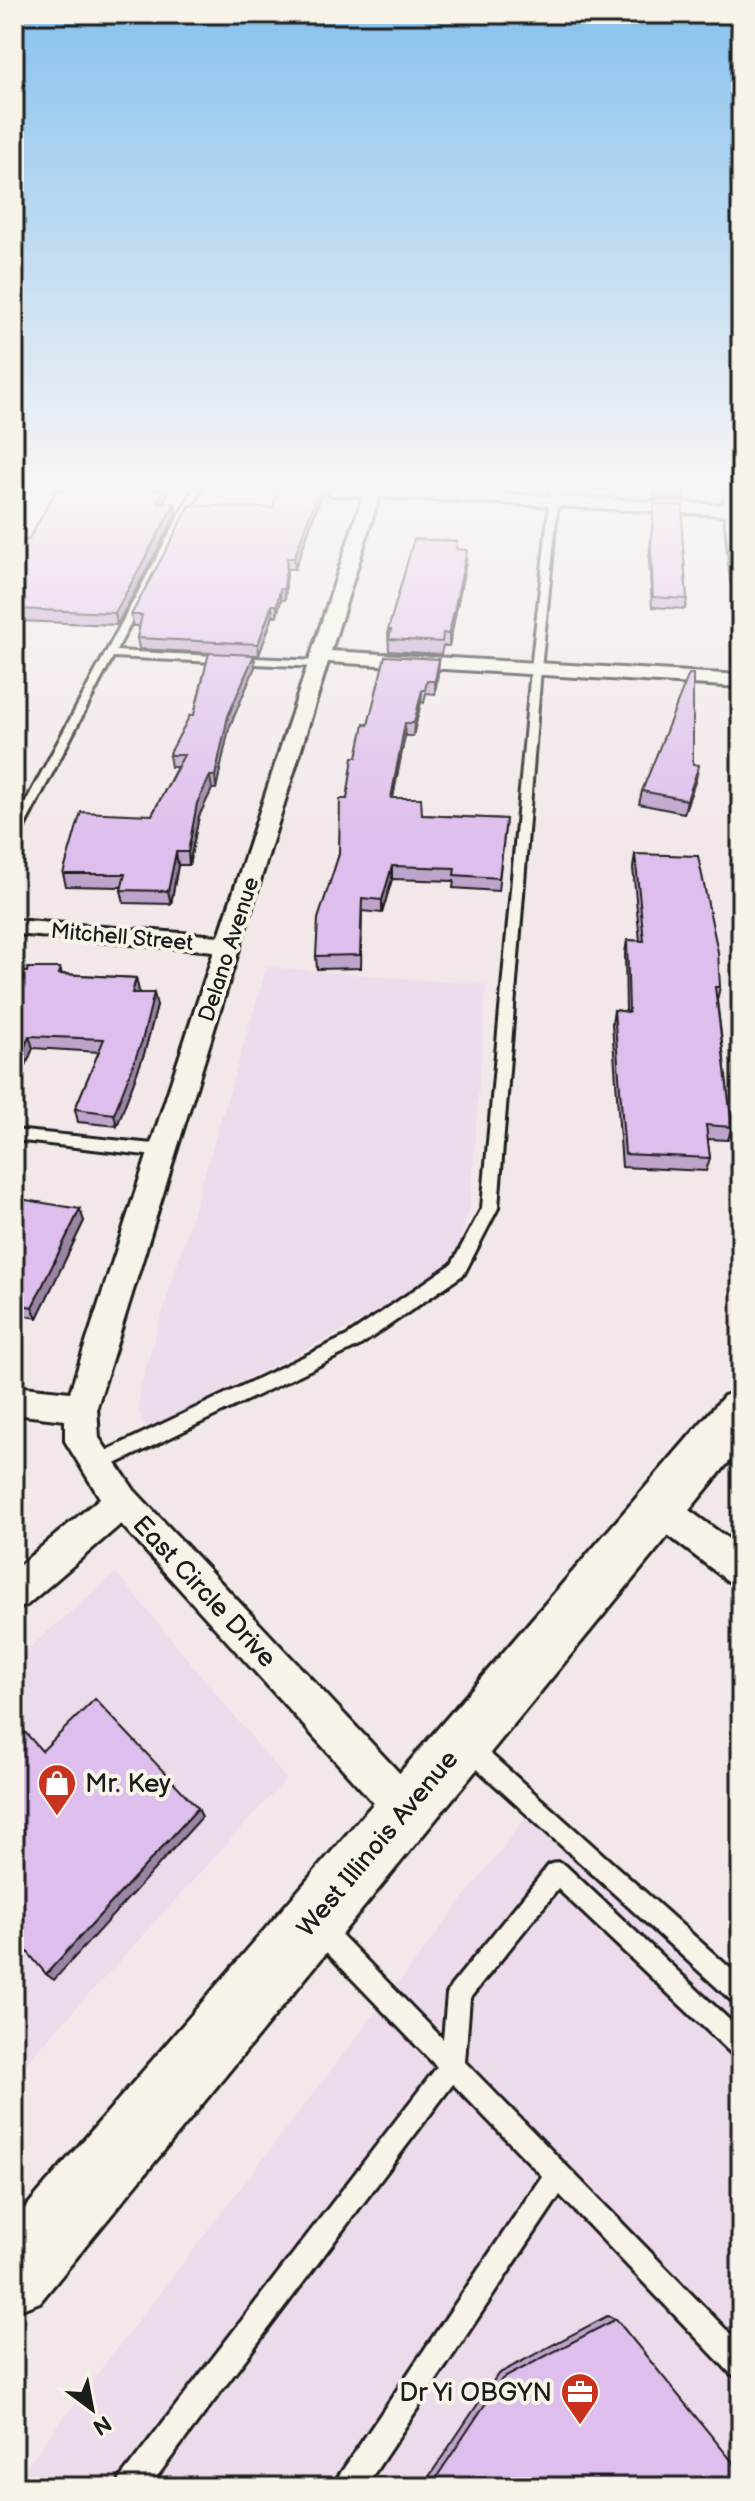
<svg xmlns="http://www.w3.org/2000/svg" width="755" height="2501" font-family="'Balsamiq Sans',sans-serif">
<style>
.built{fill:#ecdbea}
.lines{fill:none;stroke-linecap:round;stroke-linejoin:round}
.lane-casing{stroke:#1c1c1c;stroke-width:6}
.street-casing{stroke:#1c1c1c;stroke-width:6}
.secondary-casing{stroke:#1c1c1c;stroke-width:6}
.lane{fill:#f7f3e8;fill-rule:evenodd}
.street{fill:#f7f3e8;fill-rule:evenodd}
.secondary{fill:#f7f3e8;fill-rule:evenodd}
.wall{fill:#bea3cb;stroke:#1c1c1c;stroke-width:2}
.shaded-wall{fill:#9b85a5;stroke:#1c1c1c;stroke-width:2}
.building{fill:#ddbeec;stroke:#1c1c1c;stroke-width:2}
.labels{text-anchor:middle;stroke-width:8;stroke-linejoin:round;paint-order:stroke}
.street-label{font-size:22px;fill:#1c1c1c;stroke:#f7f3e8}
.near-street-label{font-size:26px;fill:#1c1c1c;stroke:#f7f3e8}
.near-poi-label{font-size:26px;fill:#1c1c1c;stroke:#f7f3e8;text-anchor:start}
</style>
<rect width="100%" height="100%" fill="#f2e8e9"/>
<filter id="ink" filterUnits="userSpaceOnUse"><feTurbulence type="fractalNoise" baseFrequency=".0125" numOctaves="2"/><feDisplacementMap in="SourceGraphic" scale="16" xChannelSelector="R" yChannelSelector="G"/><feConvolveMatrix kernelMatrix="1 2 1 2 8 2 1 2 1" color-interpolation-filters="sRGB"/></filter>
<g filter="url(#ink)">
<g class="built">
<path d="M 267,967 L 486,985 L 470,1206 L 453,1267 L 421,1291 L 147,1429 L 139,1411 L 140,1387 Z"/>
<path d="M 116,1572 L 286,1779 L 14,2076 L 14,1661 Z"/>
<path d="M 530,1812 L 741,2006 L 741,2487 L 14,2487 L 14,2482 Z"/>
</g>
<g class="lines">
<g class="lane-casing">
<g id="lane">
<path d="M 193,490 L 201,490 L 116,651 L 317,661 L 322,664 L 317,667 L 113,657 L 20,835 L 14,839 L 14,824 Z"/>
<path d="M 551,490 L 559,490 L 541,669 L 498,1208 L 464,1274 L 359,1346 L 103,1470 L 97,1472 L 91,1470 L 88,1464 L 91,1458 L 347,1336 L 452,1264 L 482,1208 L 531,669 Z"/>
<path d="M 14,1130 L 163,1145 L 170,1151 L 163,1157 L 14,1140 Z"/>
<path d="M 469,1737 L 476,1741 L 741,1978 L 741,2006 L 733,2002 L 462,1755 L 458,1748 L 462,1741 Z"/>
<path d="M 557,1862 L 565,1865 L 741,2031 L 741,2059 L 733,2055 L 558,1889 L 470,1998 L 465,2062 L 741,2345 L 741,2378 L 731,2374 L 560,2195 L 365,2487 L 334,2487 L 338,2477 L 542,2176 L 453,2084 L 149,2487 L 117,2487 L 121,2477 L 437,2067 L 311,1936 L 308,1928 L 311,1920 L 319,1917 L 327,1920 L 443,2039 L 447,1994 L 451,1986 L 549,1865 Z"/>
</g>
</g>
<g class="street-casing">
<g id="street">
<path d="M 14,490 L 24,490 L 14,497 Z"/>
<path d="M 323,490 L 427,490 L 724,505 L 725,490 L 737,490 L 741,506 L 741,587 L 732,582 L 725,515 L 379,497 L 331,651 L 741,675 L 741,687 L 328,662 L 97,1407 L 99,1438 L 134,1490 L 420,1795 L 426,1809 L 420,1823 L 406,1829 L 392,1823 L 121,1524 L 27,1605 L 14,1610 L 14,1570 L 100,1498 L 65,1441 L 65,1420 L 14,1414 L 14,1386 L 70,1392 L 214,951 L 14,934 L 14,920 L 219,936 L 363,496 L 331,495 Z"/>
<path d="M 659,1492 L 671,1497 L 741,1548 L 741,1586 L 728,1581 L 647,1519 L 642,1508 L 647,1497 Z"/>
</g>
</g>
<g class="secondary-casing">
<path id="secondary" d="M 741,1390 L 741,1447 L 40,2302 L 14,2312 L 14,2221 L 724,1396 Z"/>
</g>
<use href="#lane" class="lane"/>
<use href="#street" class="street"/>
<use href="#secondary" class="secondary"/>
</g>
<g class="wall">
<path d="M 57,490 L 167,490 L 164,503 L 176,515 L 117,625 L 18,621 L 14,630 L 14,554 L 28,540 Z"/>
<path d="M 277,490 L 322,490 L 322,493 L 295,569 L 287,569 L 285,600 L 281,600 L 277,616 L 273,616 L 259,655 L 254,655 L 255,667 L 229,728 L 216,789 L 212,789 L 199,816 L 189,865 L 178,865 L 171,904 L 124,903 L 121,890 L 122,887 L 66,886 L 63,874 L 152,815 L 177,767 L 171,767 L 169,755 L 194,715 L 209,653 L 139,649 L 137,638 L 139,626 L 133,626 L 131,615 L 273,508 Z"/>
<path d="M 655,490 L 684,490 L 683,500 L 654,498 Z"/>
<path d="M 654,504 L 682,534 L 687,599 L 685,609 L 652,607 L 649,559 Z"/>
<path d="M 457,549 L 466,562 L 449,646 L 443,646 L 441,654 L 389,651 L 388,630 Z"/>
<path d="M 439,659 L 438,672 L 435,694 L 426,693 L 424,703 L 421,702 L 413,736 L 405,736 L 393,798 L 422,815 L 506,819 L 498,891 L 453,888 L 454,881 L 392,879 L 382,913 L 362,911 L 361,968 L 317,969 L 316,956 L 339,854 L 347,799 L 357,757 L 368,725 Z"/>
<path d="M 693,764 L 696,779 L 684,813 L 639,804 L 642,791 Z"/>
<path d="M 635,854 L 720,987 L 717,1000 L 732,1127 L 728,1140 L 707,1139 L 710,1158 L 706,1171 L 622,1167 L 612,1024 L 614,1010 L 626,1012 L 625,953 L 627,940 L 640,941 L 633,868 Z"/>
<path d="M 60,968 L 62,974 L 136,978 L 138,993 L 157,1006 L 144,1054 L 117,1126 L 78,1122 L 75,1109 L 99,1052 L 33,1048 L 14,1095 L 27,972 Z"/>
<path d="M 14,1198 L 84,1221 L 37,1318 L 14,1314 Z"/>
<path d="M 607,2316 L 616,2319 L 741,2487 L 422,2487 L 498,2374 Z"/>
</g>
<g class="shaded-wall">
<path d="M 163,490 L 167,490 L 168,492 L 159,514 L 158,503 Z"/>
<path d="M 319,490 L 322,490 L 322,493 L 295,569 L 294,558 Z"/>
<path d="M 175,503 L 176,515 L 117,625 L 115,613 Z"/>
<path d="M 467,550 L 466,562 L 449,646 L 449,634 Z"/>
<path d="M 287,558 L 287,569 L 285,600 L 284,589 Z"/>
<path d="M 280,589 L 281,600 L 277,616 L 277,605 Z"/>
<path d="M 272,605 L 273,616 L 259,655 L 258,644 Z"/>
<path d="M 15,609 L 18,621 L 14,630 L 14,612 Z"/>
<path d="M 254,655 L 255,667 L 229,728 L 216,789 L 215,776 L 228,716 Z"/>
<path d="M 439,659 L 438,672 L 435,694 L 435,681 Z"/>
<path d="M 422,690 L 421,702 L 413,736 L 414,723 Z"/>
<path d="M 405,723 L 405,736 L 390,811 L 391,798 Z"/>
<path d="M 699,765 L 696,779 L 684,813 L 687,800 Z"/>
<path d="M 210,776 L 212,789 L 199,816 L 189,865 L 188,852 L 197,803 Z"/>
<path d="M 176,852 L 178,865 L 171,904 L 168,891 Z"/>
<path d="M 392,866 L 392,879 L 382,913 L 382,900 Z"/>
<path d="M 136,978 L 139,991 L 134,1006 L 132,993 Z"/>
<path d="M 154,993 L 157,1006 L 144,1054 L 117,1126 L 114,1114 Z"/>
<path d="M 29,1036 L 33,1048 L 14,1095 L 14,1072 Z"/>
<path d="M 14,1146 L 18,1159 L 14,1171 Z"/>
<path d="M 80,1209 L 84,1221 L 37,1318 L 32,1307 Z"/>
<path d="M 198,1808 L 202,1817 L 54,1980 L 46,1974 Z"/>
</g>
<g class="building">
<path d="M 57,490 L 163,490 L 158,503 L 175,503 L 115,613 L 15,609 L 14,612 L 14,554 L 24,540 L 28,540 Z"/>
<path d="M 277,490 L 319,490 L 294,558 L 287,558 L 284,589 L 280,589 L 277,605 L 272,605 L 258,644 L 137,638 L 142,615 L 131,615 L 190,505 L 273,508 Z"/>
<path d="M 654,504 L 683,506 L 682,534 L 687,599 L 653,597 L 651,549 Z"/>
<path d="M 414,539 L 457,541 L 456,549 L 467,550 L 449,634 L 443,633 L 442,642 L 389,639 L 391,630 L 388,630 Z"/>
<path d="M 209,653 L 254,655 L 228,716 L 215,776 L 210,776 L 197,803 L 188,852 L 176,852 L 168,891 L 121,890 L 125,874 L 63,874 L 81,812 L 152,815 L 184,755 L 169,755 L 190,715 L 194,715 Z"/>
<path d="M 385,656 L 439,659 L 435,681 L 427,681 L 425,690 L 422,690 L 414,723 L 405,723 L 391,798 L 421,798 L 422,815 L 506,819 L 499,878 L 454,875 L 455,868 L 392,866 L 382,900 L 362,898 L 360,955 L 316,956 L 318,919 L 339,854 L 340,799 L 347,799 L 353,757 L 357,757 L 364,724 L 368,725 Z"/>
<path d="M 689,674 L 693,674 L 693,764 L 699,765 L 687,800 L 642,791 Z"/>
<path d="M 635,854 L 698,856 L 718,952 L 720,987 L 715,987 L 732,1127 L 706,1125 L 710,1158 L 625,1154 L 614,1010 L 629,1012 L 627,940 L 644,941 Z"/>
<path d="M 28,968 L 60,968 L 59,974 L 136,978 L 132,993 L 154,993 L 142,1041 L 114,1114 L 75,1109 L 104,1039 L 29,1036 L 14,1072 L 14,971 L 27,972 Z"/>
<path d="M 14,1198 L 80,1209 L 32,1307 L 14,1303 Z"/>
<path d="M 95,1699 L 198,1808 L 46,1974 L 14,1936 L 14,1720 L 42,1751 Z"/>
<path d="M 616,2319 L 741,2472 L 741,2487 L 430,2487 L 502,2379 Z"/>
</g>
</g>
<linearGradient id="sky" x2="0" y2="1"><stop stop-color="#87c2ee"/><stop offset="0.58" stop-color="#f9f5f5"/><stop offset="1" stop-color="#f9f5f5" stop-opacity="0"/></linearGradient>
<rect width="755" height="840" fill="url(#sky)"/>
<defs>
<g id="shop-pin" transform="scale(2)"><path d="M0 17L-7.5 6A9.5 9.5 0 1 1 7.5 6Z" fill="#c8321e" stroke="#f7f3e8"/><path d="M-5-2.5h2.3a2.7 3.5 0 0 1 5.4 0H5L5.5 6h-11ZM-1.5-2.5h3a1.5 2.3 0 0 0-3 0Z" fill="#fff"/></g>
<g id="office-pin" transform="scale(2)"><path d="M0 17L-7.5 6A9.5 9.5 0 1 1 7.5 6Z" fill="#c8321e" stroke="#f7f3e8"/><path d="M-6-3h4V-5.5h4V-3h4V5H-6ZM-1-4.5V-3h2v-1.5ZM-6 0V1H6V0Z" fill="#fff"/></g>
</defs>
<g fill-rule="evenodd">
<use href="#shop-pin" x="57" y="1783"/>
<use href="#office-pin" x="580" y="2392"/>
</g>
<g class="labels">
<g class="street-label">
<text transform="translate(122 936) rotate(5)" y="8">Mitchell Street</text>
<text transform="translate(228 949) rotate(-72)" y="8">Delano Avenue</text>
</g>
<g class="near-street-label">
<text transform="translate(205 1591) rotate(47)" y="9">East Circle Drive</text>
<text transform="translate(377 1843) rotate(-50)" y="9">West Illinois Avenue</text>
</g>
<g class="near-poi-label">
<text x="85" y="1792">Mr. Key</text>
<text x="552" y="2401" text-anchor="end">Dr Yi OBGYN</text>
</g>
</g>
<rect width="755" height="2501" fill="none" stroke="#f7f3e8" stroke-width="48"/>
<rect x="24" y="24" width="707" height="2453" fill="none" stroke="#1c1c1c" stroke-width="3" filter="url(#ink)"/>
<g transform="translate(92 2409) rotate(148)" stroke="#f7f3e8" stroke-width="6" paint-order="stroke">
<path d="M0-6L14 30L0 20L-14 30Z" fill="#1c1c1c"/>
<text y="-12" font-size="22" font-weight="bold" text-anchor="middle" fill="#1c1c1c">N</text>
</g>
</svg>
